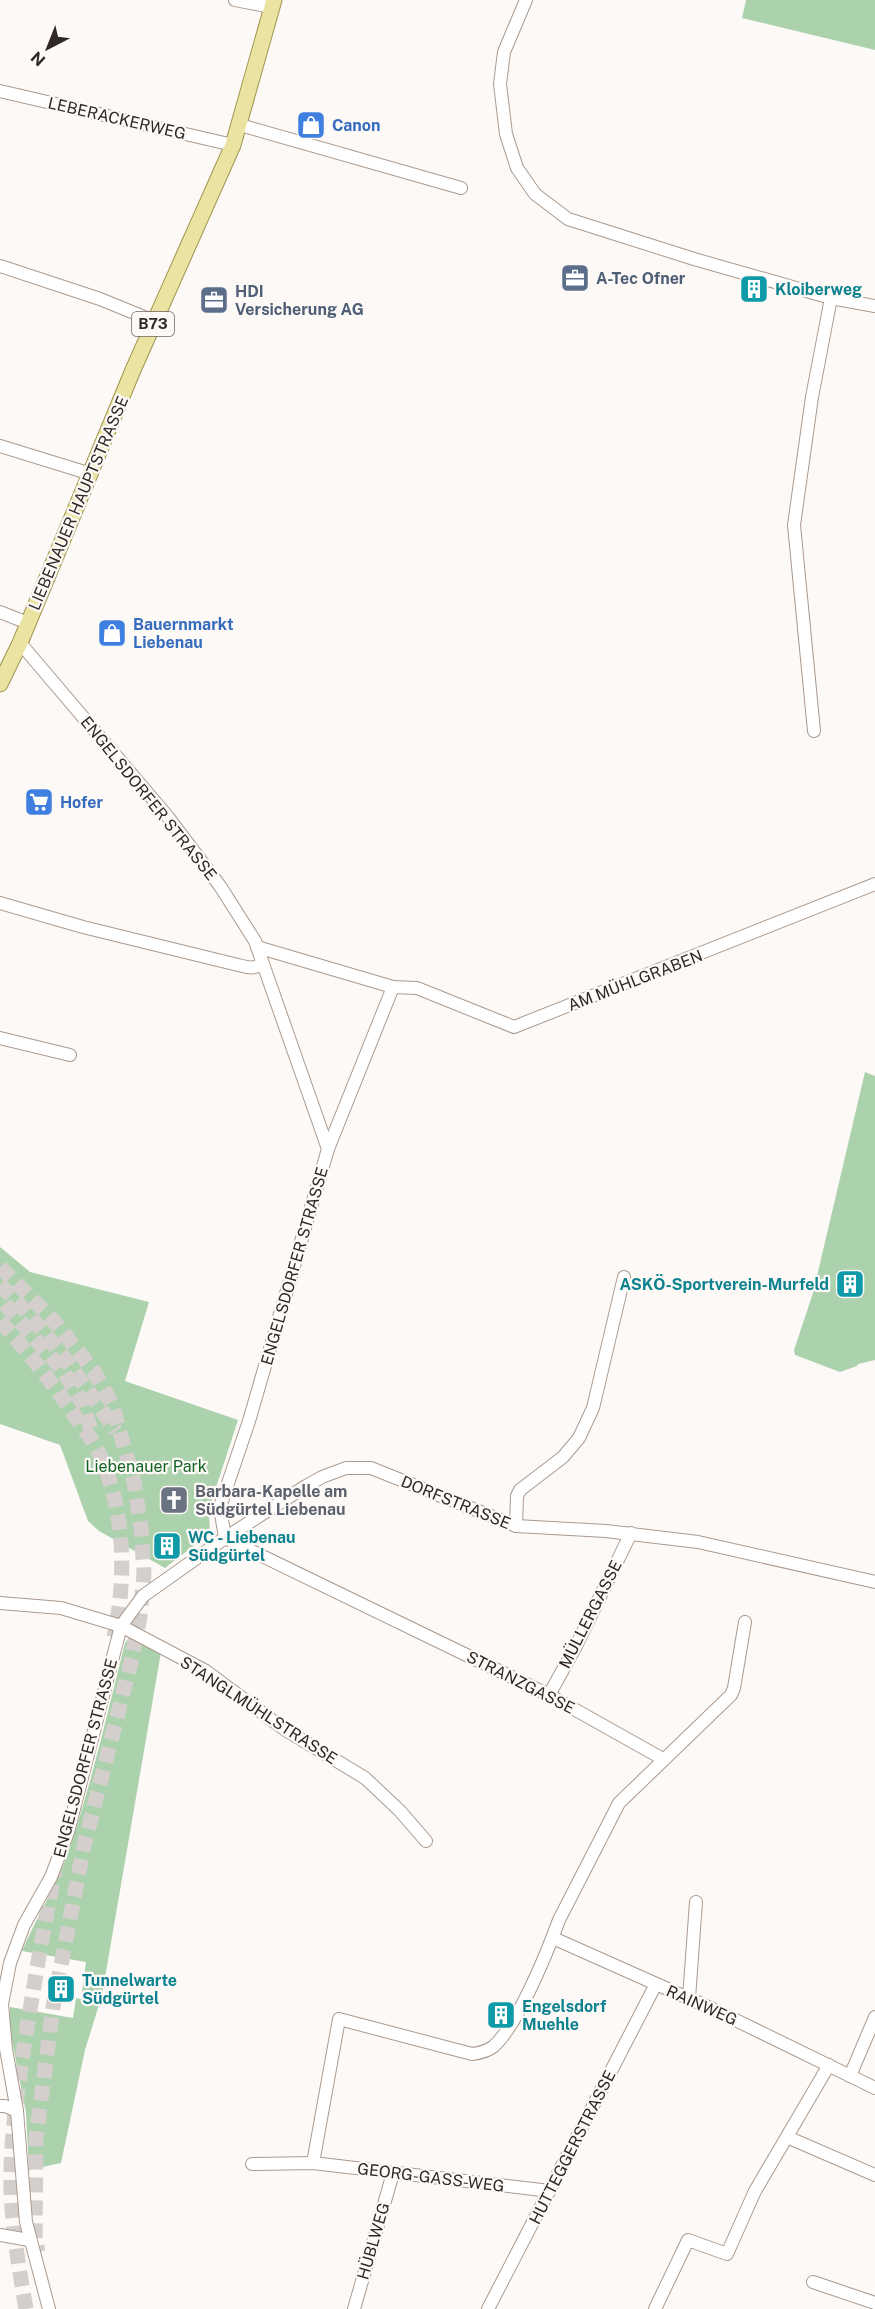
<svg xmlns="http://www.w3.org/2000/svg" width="875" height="2309" font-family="'Public Sans',sans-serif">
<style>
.green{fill:#abd2ad}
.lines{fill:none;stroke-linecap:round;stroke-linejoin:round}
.major-tunnel{stroke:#d4cfcd;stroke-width:15;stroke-dasharray:15 8;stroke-linecap:butt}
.minor-casing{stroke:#ab9a8e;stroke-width:14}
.major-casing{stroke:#a0954e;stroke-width:17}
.minor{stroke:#fff;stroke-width:12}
.major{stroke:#ebe3a2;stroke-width:15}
.labels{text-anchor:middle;stroke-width:4.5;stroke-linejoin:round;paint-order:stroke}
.shield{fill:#fdf9f7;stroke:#6d6763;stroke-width:1.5}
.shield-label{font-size:15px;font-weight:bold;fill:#2f2824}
.street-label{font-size:16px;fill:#2f2824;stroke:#fdf9f7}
.shop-label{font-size:16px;font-weight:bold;fill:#366cbe;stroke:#fdf9f7;text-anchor:start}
.service-label{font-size:16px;font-weight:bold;fill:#4e5e75;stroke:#fdf9f7;text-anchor:start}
.culture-label{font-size:16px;font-weight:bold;fill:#0d838f;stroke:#fdf9f7;text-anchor:start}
.park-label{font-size:16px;fill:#136424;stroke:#fdf9f7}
.worship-label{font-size:16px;font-weight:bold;fill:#5b616d;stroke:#fdf9f7;text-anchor:start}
</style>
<rect width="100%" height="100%" fill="#fdf9f7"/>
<g class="green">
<path d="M 746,0 L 875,0 L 875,50 L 742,18 Z"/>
<path d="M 865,1072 L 875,1076 L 875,1360 L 858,1364 L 857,1366 L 840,1372 L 795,1355 L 794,1350 L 813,1293 Z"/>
<path d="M 0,1247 L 30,1272 L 149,1302 L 125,1381 L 238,1420 L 211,1503 L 209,1515 L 210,1533 L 165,1568 L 99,1531 L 88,1521 L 60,1445 L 0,1424 Z"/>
<path d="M 134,1633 L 161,1652 L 102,1995 L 85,2050 L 61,2163 L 29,2170 L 26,2113 L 9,2025 L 10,2007 L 73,2018 L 76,1998 L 81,1999 L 86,1962 L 22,1951 C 37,1916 58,1884 70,1847 C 92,1781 108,1711 125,1643 Z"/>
</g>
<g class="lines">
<g class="major-tunnel">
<path d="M 0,1267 L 54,1321 L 93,1370 L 112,1404 L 134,1482 L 141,1527 L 144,1574 L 140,1616 L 132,1658 L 84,1846 L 53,2007 L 36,2138 L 35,2238 L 38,2252"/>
<path d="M 0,1285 C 46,1329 81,1380 116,1431"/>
<path d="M 5,1304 L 64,1372 L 84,1406 L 92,1434"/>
<path d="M 0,1321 C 29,1353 55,1386 79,1422 C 85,1431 92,1439 97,1449 C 125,1505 127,1577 114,1637"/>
<path d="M 26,2309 C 19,2268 12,2228 11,2187 C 10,2138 18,2088 25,2041 C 34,1984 44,1926 55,1870"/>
</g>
<g class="minor-casing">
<g id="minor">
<path d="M 235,0 L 271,7"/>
<path d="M 526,0 L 504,52 L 500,84 L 506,134 L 517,168 L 535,194 L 568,219 L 694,259 L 831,298 L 875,306"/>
<path d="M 0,91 L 233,145"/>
<path d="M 240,125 L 461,188"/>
<path d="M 0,266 L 100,299 L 154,321"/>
<path d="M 0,446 L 91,474"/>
<path d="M 0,612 L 28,623"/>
<path d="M 20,643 L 168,817 L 220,886 L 255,941 L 328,1149 L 249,1421 L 220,1507 L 225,1538"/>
<path d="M 814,731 L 794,525 L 812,397 L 831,298"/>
<path d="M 0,903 L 83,927 L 238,965 C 247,967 255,970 262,963"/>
<path d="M 257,947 L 393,987 L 417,988 L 514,1027 L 875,884"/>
<path d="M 0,1038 L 70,1055"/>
<path d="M 328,1149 L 393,987"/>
<path d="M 516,1526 L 517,1496 L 520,1490 L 563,1457 L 579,1438 L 593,1408 L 624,1277"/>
<path d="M 225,1538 L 549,1695 L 663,1759"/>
<path d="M 0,1603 L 61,1608 L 121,1626 L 206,1671 L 284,1729 L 365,1778 L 400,1811 L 426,1841"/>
<path d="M 549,1695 L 576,1646 L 631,1533"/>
<path d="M 553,1938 L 717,2011 L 875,2088"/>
<path d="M 689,1998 L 696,1902"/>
<path d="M 850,2076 L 875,2017"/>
<path d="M 0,2106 L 5,2106 L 17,2111"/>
<path d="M 787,2137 L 875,2175"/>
<path d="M 313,2163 L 339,2019 L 472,2054 C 480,2053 488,2051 494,2046 C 518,2024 547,1953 559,1920 L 619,1803 L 731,1695 L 734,1688 L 745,1622"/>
<path d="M 252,2164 L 313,2163 L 550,2191"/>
<path d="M 0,2235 L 29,2240"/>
<path d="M 813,2282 L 875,2303"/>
<path d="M 49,2309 L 26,2222 L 17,2111 L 6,2049 L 2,2004 L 10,1963 L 24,1925 L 51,1877 L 68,1832 L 121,1626 L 143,1596 L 225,1538 L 306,1486 L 322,1477 L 346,1468 L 371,1468 L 516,1526 L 606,1531 L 698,1542 L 875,1582"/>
<path d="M 354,2309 L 393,2173"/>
<path d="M 488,2309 L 656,1984"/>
<path d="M 655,2309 L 688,2240 L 727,2254 L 755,2191 L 829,2065"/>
</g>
</g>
<g class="major-casing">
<path id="major" d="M 0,684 L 20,643 L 133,370 L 233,145 L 274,0"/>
</g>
<use href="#minor" class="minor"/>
<use href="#major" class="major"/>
</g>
<defs>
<g id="shop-square" transform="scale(1.5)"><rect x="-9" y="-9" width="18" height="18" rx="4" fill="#3f7fe0" stroke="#fdf9f7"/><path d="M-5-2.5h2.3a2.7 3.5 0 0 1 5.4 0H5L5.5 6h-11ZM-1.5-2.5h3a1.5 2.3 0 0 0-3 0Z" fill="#fff"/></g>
<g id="office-square" transform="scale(1.5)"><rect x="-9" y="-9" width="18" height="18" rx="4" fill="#5c6f8a" stroke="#fdf9f7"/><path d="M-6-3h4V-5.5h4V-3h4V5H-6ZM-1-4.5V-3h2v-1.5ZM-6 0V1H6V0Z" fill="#fff"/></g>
<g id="building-square" transform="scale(1.5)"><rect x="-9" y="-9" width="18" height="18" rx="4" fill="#0f9aa8" stroke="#fdf9f7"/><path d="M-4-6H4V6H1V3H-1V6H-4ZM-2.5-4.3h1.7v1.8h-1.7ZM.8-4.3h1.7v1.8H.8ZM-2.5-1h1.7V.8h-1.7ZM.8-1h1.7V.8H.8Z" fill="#fff"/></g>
<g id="supermarket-square" transform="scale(1.5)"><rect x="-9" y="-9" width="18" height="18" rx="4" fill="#3f7fe0" stroke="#fdf9f7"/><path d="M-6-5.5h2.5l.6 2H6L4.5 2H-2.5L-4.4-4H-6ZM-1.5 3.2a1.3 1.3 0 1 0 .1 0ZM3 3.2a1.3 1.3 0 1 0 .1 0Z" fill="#fff"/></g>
<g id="church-square" transform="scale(1.5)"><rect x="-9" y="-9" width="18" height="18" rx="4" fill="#6b7280" stroke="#fdf9f7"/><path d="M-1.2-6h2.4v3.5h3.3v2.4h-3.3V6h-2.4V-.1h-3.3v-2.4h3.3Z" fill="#fff"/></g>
</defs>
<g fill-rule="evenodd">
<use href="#shop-square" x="311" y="125"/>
<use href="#office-square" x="575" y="278"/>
<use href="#building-square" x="754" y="289"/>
<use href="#office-square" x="214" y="300"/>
<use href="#shop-square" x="112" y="633"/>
<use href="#supermarket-square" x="39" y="802"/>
<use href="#building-square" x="850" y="1284"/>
<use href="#church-square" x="174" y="1500"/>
<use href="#building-square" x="167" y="1546"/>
<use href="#building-square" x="61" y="1989"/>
<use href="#building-square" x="501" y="2015"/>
</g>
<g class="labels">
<rect class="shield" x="132" y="312" width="42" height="24" rx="4.5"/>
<g class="shield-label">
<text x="153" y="329">B73</text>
</g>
<g class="street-label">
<text transform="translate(117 118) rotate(13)" y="6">LEBERACKERWEG</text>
<text transform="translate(78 503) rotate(-67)" y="6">LIEBENAUER HAUPTSTRASSE</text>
<text transform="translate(149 798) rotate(51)" y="6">ENGELSDORFER STRASSE</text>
<text transform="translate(635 980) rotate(-21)" y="6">AM MÜHLGRABEN</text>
<text transform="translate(294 1266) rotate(-74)" y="6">ENGELSDORFER STRASSE</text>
<text transform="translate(456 1502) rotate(22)" y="6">DORFSTRASSE</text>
<text transform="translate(590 1614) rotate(-63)" y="6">MÜLLERGASSE</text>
<text transform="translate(521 1682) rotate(27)" y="6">STRANZGASSE</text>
<text transform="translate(259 1710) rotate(33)" y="6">STANGLMÜHLSTRASSE</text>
<text transform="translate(85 1758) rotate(-75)" y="6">ENGELSDORFER STRASSE</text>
<text transform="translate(702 2005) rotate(24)" y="6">RAINWEG</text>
<text transform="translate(572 2147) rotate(-63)" y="6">HUTTEGGERSTRASSE</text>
<text transform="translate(431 2177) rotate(7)" y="6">GEORG-GASS-WEG</text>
<text transform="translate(373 2241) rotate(-74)" y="6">HÜBLWEG</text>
</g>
<g class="shop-label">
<text x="332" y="131">Canon</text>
<text x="133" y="630">Bauernmarkt<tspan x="133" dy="18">Liebenau</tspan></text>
<text x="60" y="808">Hofer</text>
</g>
<g class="service-label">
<text x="596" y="284">A-Tec Ofner</text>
<text x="235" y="297">HDI<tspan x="235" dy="18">Versicherung AG</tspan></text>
</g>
<g class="culture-label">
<text x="775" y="295">Kloiberweg</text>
<text x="829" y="1290" text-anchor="end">ASKÖ-Sportverein-Murfeld</text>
<text x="188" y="1543">WC - Liebenau<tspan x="188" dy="18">Südgürtel</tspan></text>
<text x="82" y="1986">Tunnelwarte<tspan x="82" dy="18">Südgürtel</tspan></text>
<text x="522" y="2012">Engelsdorf<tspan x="522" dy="18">Muehle</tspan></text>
</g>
<g class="park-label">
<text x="146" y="1472">Liebenauer Park</text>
</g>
<g class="worship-label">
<text x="195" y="1497">Barbara-Kapelle am<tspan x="195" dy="18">Südgürtel Liebenau</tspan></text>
</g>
</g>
<g transform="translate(48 48) rotate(222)" stroke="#fdf9f7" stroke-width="4.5" paint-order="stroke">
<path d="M0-4.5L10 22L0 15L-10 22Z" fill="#2f2824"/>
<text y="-9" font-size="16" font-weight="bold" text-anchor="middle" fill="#2f2824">N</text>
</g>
</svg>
